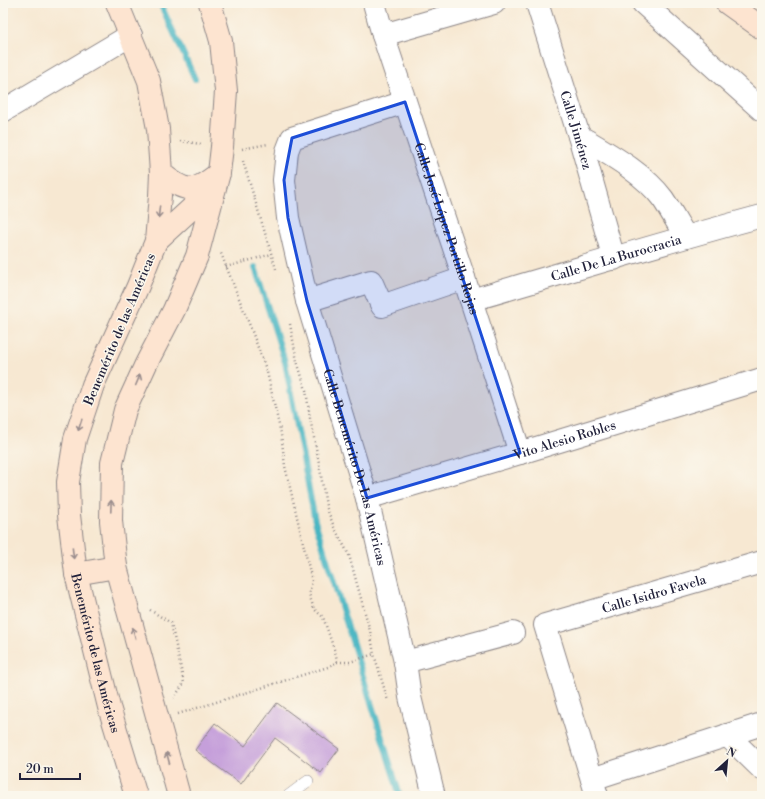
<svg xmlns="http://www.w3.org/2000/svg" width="765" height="799" font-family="'Libre Bodoni',serif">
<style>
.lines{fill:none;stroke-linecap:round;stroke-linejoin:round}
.stream{stroke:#47b5c2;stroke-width:6}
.building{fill:#c59fda}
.lane-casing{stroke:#8c8586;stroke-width:12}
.street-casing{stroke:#8c8586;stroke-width:24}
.secondary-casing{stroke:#8c8586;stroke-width:24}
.path{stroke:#8c8586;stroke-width:2.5;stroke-dasharray:1 3;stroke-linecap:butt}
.lane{stroke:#fff;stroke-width:11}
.street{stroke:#fff;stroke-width:22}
.secondary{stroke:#fde4d0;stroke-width:22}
.oneway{stroke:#9a8d8d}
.marked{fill:#1d4ed8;fill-opacity:0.2;stroke:#1d4ed8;stroke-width:3;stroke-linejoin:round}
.labels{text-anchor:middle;stroke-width:3;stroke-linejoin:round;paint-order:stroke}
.street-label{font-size:13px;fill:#22223b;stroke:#fbf7ec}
</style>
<rect width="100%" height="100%" fill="#fbf7ec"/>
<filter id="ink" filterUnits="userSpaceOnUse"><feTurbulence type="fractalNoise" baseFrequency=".025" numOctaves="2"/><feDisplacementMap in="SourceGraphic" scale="8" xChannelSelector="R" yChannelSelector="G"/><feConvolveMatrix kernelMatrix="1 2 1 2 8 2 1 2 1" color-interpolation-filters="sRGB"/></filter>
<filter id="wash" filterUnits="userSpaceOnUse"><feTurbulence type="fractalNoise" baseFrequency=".012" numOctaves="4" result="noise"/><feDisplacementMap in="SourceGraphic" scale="16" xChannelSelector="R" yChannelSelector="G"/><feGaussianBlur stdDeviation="0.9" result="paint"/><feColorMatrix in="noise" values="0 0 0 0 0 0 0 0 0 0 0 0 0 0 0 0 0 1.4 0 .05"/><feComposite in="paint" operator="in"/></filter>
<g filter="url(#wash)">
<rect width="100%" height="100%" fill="#f7e8d2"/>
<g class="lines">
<g class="stream">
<path d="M 160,3 L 195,79"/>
<path d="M 255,267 L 285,362 L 315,521 L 400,796"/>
</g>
</g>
<g id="blocks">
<path class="building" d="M 277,703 L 339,749 L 321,773 L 275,738 L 241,784 L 195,750 L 215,723 L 245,746 Z"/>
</g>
</g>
<g filter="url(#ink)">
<use href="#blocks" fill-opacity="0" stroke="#8c8586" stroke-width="1"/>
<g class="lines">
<g class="lane-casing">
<path id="lane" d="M 288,796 L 308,781"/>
</g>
<g class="street-casing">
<g id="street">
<path id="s1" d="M 374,3 L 383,35 L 464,278 L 520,453"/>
<path id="s2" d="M 537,3 L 579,136 L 614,259"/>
<path d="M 643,3 L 762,110"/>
<path d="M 383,35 L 494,3"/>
<path id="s3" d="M 405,102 L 292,138 L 287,151 L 284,180 L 288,218 L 307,301 L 367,498 L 405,662 L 410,697 L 434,796"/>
<path d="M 3,111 L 131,35"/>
<path d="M 579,136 C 607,153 643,172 663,199 C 671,211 678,224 686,237"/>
<path id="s4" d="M 471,300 C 568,272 664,242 762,216"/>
<path d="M 307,301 L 371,281 L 382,306 L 464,278"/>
<path id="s5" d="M 367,498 L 520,453 L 762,379"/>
<path d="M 405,662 L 513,633"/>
<path d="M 727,735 L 762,769"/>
<path d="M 592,779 L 762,724"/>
<path id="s6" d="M 597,796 L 545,625 L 762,562"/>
</g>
</g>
<g class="secondary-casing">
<g id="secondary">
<path id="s7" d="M 117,3 L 149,81 L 158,129 L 161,173 L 160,196 L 156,241 L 138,286 L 93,385 L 75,439 L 68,482 L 69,515 L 76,574 L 109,707 L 136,796"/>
<path d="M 727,3 L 762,28"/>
<path d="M 161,173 C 187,194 194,193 219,173"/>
<path d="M 156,241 L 193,207 L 213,195"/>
<path d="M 76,574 L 116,567"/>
<path d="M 179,796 L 116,567 L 111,521 L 112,463 L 125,410 L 146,364 L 174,310 L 197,256 L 219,173 L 222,147 L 226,91 L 221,41 L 210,3"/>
</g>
</g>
<g class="path">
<path d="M 180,141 L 201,144"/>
<path d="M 242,149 L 268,144"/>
<path d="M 243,161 L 276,269"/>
<path d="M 226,267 L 272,254"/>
<path d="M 290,324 L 297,361 L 306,390 L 310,418 L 319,463 L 326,506 L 334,527 L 349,555 L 370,631 L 374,654 L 388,701"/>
<path d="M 150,610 L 171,623 L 184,683 L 174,698"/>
<path d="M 337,662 L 350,662 L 374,654"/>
<path d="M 178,714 L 328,667 L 337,662 L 336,655 L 323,617 L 314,609 L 309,594 L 312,581 L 285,466 L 281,434 L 267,372 L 250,326 L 220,251"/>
</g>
<use href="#lane" class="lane"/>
<use href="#street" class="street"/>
<use href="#secondary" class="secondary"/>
</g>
<defs><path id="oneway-shaft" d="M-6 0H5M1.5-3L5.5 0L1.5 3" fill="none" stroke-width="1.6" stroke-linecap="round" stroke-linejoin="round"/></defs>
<g class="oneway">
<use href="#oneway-shaft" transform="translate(159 212) rotate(96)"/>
<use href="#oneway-shaft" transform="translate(138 380) rotate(-67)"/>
<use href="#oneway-shaft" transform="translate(80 425) rotate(108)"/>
<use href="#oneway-shaft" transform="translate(111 506) rotate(-88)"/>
<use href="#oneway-shaft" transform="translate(73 553) rotate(83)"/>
<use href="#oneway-shaft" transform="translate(134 633) rotate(-105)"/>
<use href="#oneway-shaft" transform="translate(168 758) rotate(-105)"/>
</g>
</g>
<path class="marked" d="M 405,102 L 520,453 L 367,498 L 307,301 L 288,218 L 284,180 L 292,138 Z"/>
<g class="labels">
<g class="street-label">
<text dy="5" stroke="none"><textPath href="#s2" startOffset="133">Calle Jiménez</textPath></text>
<text dy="5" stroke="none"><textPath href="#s1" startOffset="237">Calle José López Portillo Rojas</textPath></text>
<text dy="5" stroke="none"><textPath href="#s4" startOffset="151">Calle De La Burocracia</textPath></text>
<text transform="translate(119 329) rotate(-67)" y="5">Benemérito de las Américas</text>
<text dy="5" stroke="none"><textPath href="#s5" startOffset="206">Vito Alesio Robles</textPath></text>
<text dy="5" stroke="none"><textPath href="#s3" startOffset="458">Calle Benemérito De Las Américas</textPath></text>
<text dy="5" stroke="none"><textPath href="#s6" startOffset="292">Calle Isidro Favela</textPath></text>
<text dy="5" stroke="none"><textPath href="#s7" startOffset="677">Benemérito de las Américas</textPath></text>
</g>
</g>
<rect width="765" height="799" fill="none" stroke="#fbf7ec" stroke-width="16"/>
<g transform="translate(727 761) rotate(27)" stroke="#fbf7ec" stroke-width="3" paint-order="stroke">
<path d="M0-3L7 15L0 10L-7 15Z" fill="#22223b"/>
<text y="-6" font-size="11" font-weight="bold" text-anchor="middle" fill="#22223b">N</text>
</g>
<path d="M20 773v6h60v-6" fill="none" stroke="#22223b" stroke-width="2"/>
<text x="26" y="773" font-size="12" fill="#22223b" stroke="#fbf7ec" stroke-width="3" paint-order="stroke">20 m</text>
</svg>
